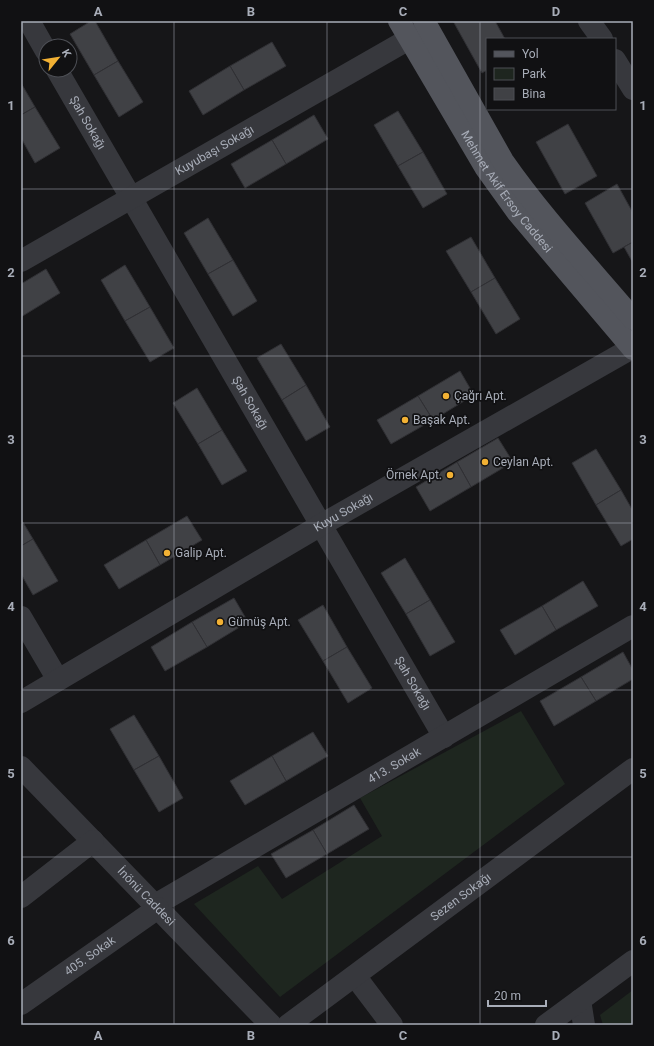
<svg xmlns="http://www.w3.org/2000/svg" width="654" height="1046" font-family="Roboto,sans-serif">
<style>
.green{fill:#1e261f}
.building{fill:#404145;stroke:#303034}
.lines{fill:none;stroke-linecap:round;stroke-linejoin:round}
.minor{stroke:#37383d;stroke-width:22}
.major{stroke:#53555c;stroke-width:22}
.grid{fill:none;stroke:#a8adb8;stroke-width:1;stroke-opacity:0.55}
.poi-dot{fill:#f2b134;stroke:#111113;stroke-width:1.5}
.labels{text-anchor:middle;stroke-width:3.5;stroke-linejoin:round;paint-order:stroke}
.street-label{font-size:12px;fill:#a8adb8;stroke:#111113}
.poi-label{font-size:12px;fill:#a8adb8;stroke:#111113;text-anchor:start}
.neatline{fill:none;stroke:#a8adb8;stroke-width:1.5}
.grid-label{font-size:13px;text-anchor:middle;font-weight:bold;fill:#a8adb8}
</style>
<rect width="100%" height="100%" fill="#161618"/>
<g class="green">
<path d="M 521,711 L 565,784 L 280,997 L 194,904 L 258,866 L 282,899 L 382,836 L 360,798 Z"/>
<path d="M 633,990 L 633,1025 L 603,1025 L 600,1015 Z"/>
</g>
<g class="building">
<path d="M 91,21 L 95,21 L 118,61 L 94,75 L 70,34 Z"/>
<path d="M 453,21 L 495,21 L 505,39 L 487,39 L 487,70 L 482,73 Z"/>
<path d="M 272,42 L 286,66 L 244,90 L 230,66 Z"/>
<path d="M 118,61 L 143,102 L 119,117 L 94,75 Z"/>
<path d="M 230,66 L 244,90 L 203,115 L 189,91 Z"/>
<path d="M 21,83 L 35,107 L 21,115 Z"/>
<path d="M 35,107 L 60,148 L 35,163 L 21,138 L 21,115 Z"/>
<path d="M 398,111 L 423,152 L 398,166 L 374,125 Z"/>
<path d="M 314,115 L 328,139 L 286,164 L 272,140 Z"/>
<path d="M 568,124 L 597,176 L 565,194 L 536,142 Z"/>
<path d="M 272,140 L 286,164 L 245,188 L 231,164 Z"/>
<path d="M 423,152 L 447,194 L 423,208 L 398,166 Z"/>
<path d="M 617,184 L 633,213 L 633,242 L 613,253 L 585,203 Z"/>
<path d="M 208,218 L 233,260 L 208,274 L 184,233 Z"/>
<path d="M 471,237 L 495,278 L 471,292 L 446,251 Z"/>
<path d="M 633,242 L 633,263 L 624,247 Z"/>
<path d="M 233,260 L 257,301 L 233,316 L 208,274 Z"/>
<path d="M 125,265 L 150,307 L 125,321 L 101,280 Z"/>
<path d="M 46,269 L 60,293 L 21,317 L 21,284 Z"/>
<path d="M 495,278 L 520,319 L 496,334 L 471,292 Z"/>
<path d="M 150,307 L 174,348 L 150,362 L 125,321 Z"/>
<path d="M 281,344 L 306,385 L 282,400 L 257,358 Z"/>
<path d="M 460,371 L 474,395 L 433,420 L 418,396 Z"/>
<path d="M 306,385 L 330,427 L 306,441 L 282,400 Z"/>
<path d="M 197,388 L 222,430 L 198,444 L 173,403 Z"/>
<path d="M 418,396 L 433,420 L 391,444 L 377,420 Z"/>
<path d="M 222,430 L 247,471 L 222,485 L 198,444 Z"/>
<path d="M 498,438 L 513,462 L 471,487 L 457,462 Z"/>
<path d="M 596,449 L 621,490 L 596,505 L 572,463 Z"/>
<path d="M 457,462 L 471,487 L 430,511 L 416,487 Z"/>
<path d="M 621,490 L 633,511 L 633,539 L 621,546 L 596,505 Z"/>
<path d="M 187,516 L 202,540 L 160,565 L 146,540 Z"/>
<path d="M 21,519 L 33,539 L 21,546 Z"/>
<path d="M 33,539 L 58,581 L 33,595 L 21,574 L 21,546 Z"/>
<path d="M 146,540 L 160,565 L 119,589 L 104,565 Z"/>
<path d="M 405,558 L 430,600 L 406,614 L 381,573 Z"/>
<path d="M 583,581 L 598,606 L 556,630 L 542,606 Z"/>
<path d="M 234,598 L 248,622 L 207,647 L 192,622 Z"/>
<path d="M 430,600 L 455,642 L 430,656 L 406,614 Z"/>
<path d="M 323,605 L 347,647 L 323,661 L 298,620 Z"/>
<path d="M 542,606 L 556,630 L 515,655 L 500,630 Z"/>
<path d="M 192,622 L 207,647 L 165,671 L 151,647 Z"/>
<path d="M 347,647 L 372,688 L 348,703 L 323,661 Z"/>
<path d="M 623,652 L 633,670 L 633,679 L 596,701 L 581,677 Z"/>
<path d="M 581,677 L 596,701 L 554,726 L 540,701 Z"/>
<path d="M 134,715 L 159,756 L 134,770 L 110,729 Z"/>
<path d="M 313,732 L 328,756 L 286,781 L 272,756 Z"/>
<path d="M 159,756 L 183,798 L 159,812 L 134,770 Z"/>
<path d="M 272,756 L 286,781 L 245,805 L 230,781 Z"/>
<path d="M 354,805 L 369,829 L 327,854 L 313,830 Z"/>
<path d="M 313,830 L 327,854 L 286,878 L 271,854 Z"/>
</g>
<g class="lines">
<g class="minor">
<path d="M 29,21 L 46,51"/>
<path d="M 589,21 L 602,39"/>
<path d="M 615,60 L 633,89"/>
<path id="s1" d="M 57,70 L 444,737"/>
<path id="s2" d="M 21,261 L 409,39"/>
<path d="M 21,617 L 58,680"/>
<path id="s3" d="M 21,702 L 321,525 L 632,348"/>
<path id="s4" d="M 21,767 L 271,1025"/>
<path d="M 21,897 L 93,841"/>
<path id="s5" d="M 155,905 L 633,626"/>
<path d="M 355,976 L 392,1025"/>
<path d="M 580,1000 L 584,1025"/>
<path id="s6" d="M 21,1004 L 158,908"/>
<path id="s7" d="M 288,1025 L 633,769"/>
<path d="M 546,1025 L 633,961"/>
</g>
<g class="major">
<path id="s8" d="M 399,21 L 485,167 L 518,213 L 633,349"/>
<path d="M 424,21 L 503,161 C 542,217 589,267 633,319"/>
</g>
</g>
<path class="grid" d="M 174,21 L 174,1025M 327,21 L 327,1025M 480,21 L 480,1025M 21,189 L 633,189M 21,356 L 633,356M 21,523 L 633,523M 21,690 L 633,690M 21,857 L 633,857"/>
<g class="poi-dot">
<circle cx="446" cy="396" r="4"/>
<circle cx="405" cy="420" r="4"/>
<circle cx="485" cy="462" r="4"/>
<circle cx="450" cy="475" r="4"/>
<circle cx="167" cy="553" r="4"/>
<circle cx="220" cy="622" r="4"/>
</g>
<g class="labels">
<g class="street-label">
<text dy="4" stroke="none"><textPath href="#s1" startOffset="61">Şah Sokağı</textPath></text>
<text dy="4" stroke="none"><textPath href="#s2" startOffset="223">Kuyubaşı Sokağı</textPath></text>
<text dy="4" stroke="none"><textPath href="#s8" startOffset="202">Mehmet Akif Ersoy Caddesi</textPath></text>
<text dy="4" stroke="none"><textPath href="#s1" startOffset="385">Şah Sokağı</textPath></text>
<text dy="4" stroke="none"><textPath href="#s3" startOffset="374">Kuyu Sokağı</textPath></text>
<text dy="4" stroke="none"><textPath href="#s1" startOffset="709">Şah Sokağı</textPath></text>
<text dy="4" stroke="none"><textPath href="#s5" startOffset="277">413. Sokak</textPath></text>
<text dy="4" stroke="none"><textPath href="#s4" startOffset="180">İnönü Caddesi</textPath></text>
<text dy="4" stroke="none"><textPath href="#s7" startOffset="215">Sezen Sokağı</textPath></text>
<text dy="4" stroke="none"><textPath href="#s6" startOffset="84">405. Sokak</textPath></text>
</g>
<g class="poi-label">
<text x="454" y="400">Çağrı Apt.</text>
<text x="413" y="424">Başak Apt.</text>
<text x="493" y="466">Ceylan Apt.</text>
<text x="442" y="479" text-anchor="end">Örnek Apt.</text>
<text x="175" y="557">Galip Apt.</text>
<text x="228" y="626">Gümüş Apt.</text>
</g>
</g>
<rect width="654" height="1046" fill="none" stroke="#111113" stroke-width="44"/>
<rect x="486" y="38" width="130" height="72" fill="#111113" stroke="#4d4f55"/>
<rect x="494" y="51" width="20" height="6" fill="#53555c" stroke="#4d4f55"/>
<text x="522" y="58" font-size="12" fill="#a8adb8">Yol</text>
<rect x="494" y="68" width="20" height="12" fill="#1e261f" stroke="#4d4f55"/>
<text x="522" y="78" font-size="12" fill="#a8adb8">Park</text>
<rect x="494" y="88" width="20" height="12" fill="#404145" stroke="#4d4f55"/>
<text x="522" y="98" font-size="12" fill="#a8adb8">Bina</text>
<g transform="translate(58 58) rotate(60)"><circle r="19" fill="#111113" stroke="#4d4f55"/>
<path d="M0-3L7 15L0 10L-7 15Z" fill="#f2b134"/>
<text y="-6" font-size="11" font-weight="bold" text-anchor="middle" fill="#a8adb8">K</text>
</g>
<path d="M488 1000v6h58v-6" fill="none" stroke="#a8adb8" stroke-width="2"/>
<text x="494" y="1000" font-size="12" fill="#a8adb8" stroke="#111113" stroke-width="3" paint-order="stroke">20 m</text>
<rect x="22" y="22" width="610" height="1002" class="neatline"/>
<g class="grid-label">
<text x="98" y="16">A</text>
<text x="251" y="16">B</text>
<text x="403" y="16">C</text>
<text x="556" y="16">D</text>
<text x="11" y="110">1</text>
<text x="643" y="110">1</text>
<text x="11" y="277">2</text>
<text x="643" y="277">2</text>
<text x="11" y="444">3</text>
<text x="643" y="444">3</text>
<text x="11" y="611">4</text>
<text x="643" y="611">4</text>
<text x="11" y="778">5</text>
<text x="643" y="778">5</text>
<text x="11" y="945">6</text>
<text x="643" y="945">6</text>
<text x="98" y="1040">A</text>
<text x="251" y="1040">B</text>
<text x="403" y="1040">C</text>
<text x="556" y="1040">D</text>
</g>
</svg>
